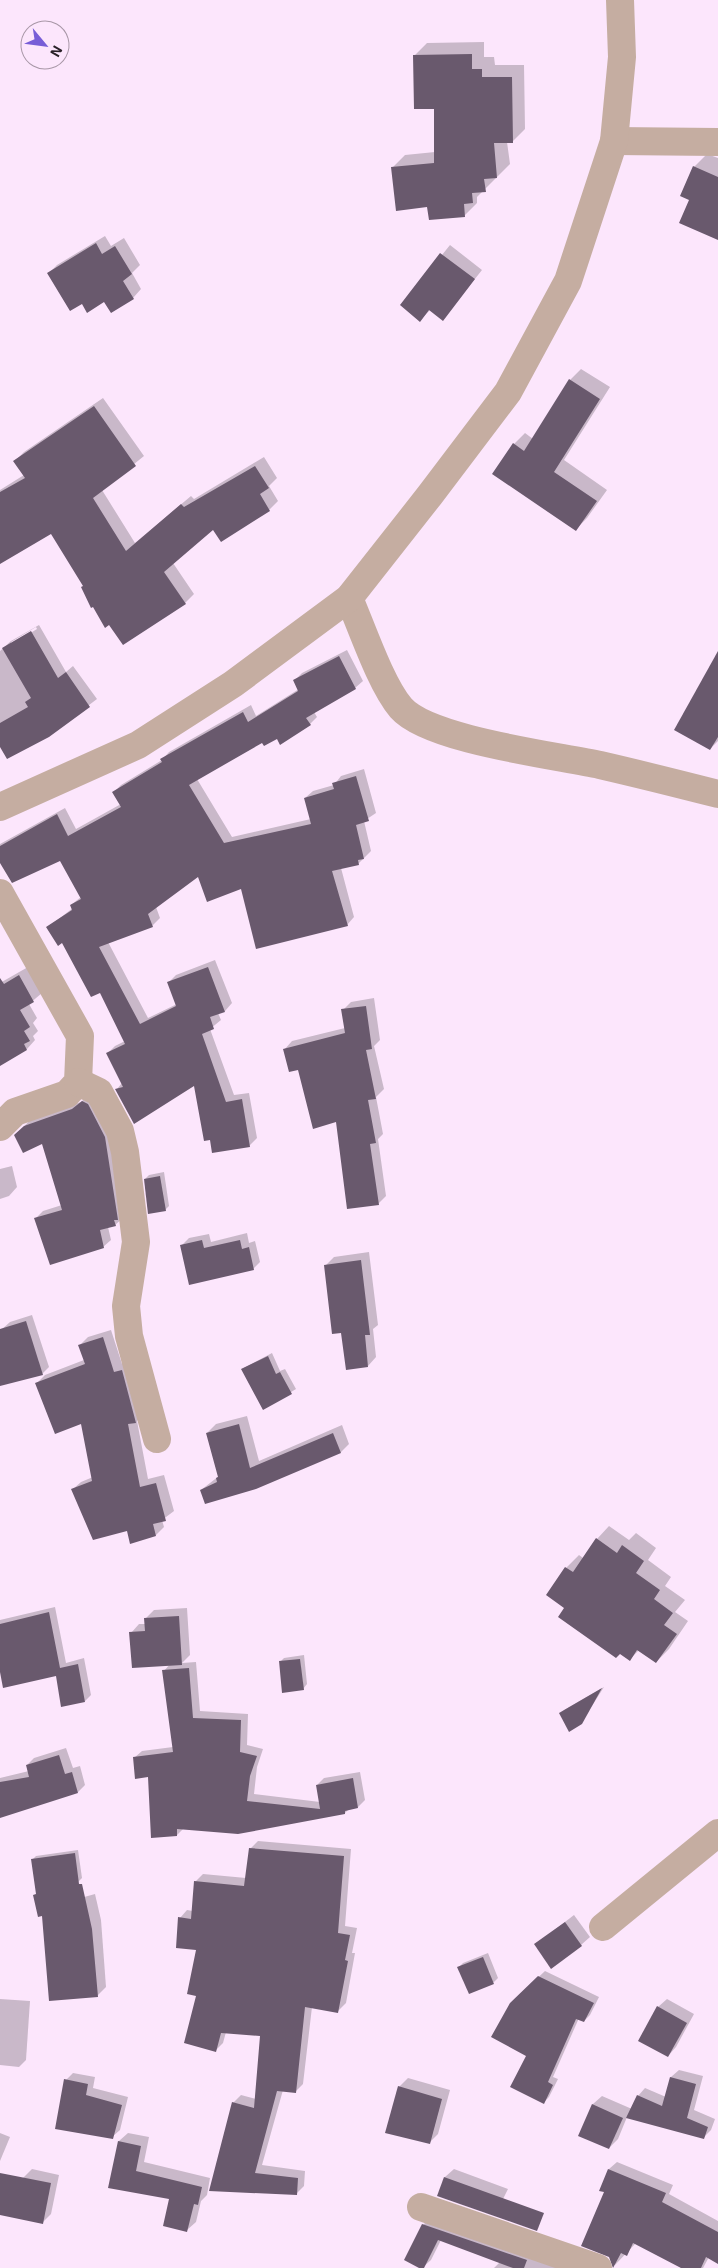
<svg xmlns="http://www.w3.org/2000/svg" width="718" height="2268" font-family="'Exo 2',sans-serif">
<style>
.shadow{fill:#0003;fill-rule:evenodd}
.building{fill:#69596d}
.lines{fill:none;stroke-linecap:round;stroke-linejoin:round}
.minor{stroke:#c5ada1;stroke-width:28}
</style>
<rect width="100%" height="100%" fill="#fce6fc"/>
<g class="shadow">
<path d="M 484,42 L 484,57 L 494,57 L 495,65 L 524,65 L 525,129 L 512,142 L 507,142 L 510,164 L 477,197 L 477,203 L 464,216 L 429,206 L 393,167 L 405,155 L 435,152 L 435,108 L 415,55 L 427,43 Z"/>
<path d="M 707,154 L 718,158 L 718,233 L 691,199 L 694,167 Z"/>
<path d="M 105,236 L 111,246 L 124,238 L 140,265 L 132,273 L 141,289 L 133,298 L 82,302 L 48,274 L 57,265 Z"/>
<path d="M 450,245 L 482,270 L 443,319 L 430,310 L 420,320 L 402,305 Z"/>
<path d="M 581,369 L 610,387 L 564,460 L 607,490 L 587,518 L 576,529 L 514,444 L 525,433 L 533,439 L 570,380 Z"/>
<path d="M 103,398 L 144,456 L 102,490 L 135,543 L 191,496 L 194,499 L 264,457 L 277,478 L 269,486 L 278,501 L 269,510 L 214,528 L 173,563 L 194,594 L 185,603 L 84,586 L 52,532 L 0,563 L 0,490 L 24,475 L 15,461 L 24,452 Z"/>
<path d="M 39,625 L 66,672 L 73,666 L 97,699 L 48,736 L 0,745 L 0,651 L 11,641 ZM 36,627 L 37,629 L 11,645 L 11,642 Z"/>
<path d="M 347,650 L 363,681 L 355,688 L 314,712 L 317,717 L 310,724 L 263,742 L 197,779 L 232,837 L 311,819 L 305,798 L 313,791 L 334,785 L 341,776 L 364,769 L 376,813 L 364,821 L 371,851 L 358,864 L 341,868 L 354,917 L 347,925 L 242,887 L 199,875 L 156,907 L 160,918 L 152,926 L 108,942 L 148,1018 L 177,1004 L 169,982 L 176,975 L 215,960 L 232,1003 L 225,1011 L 218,1013 L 221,1020 L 210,1029 L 234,1095 L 249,1093 L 257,1138 L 249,1146 L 211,1139 L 195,1084 L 117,1089 L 122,1083 L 107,1054 L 115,1046 L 125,1041 L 100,991 L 63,941 L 48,927 L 73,908 L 71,905 L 81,897 L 61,859 L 12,882 L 0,860 L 0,844 L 65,808 L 76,829 L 121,804 L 114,792 L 121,785 L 162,760 L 169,752 L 251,705 L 256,716 L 299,689 L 295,680 L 302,673 Z"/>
<path d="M 718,653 L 718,741 L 710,749 Z"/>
<path d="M 28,967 L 42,993 L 29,1004 L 37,1018 L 33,1023 L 38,1031 L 33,1036 L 35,1040 L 27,1049 L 0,1065 L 0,983 Z"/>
<path d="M 374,998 L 380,1040 L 374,1046 L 384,1089 L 376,1097 L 383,1134 L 378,1139 L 386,1196 L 378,1204 L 337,1121 L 284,1050 L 292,1041 L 345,1028 L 343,1010 L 351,1002 Z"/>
<path d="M 90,1094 L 112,1129 L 123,1218 L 115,1225 L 108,1227 L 111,1240 L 103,1247 L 36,1218 L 43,1211 L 62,1205 L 43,1142 L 16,1135 L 32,1118 L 81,1102 Z"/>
<path d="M 12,1166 L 17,1187 L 9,1196 L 0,1199 L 0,1169 Z"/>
<path d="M 164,1172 L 169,1206 L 165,1210 L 145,1179 L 149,1175 Z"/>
<path d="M 247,1233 L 249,1243 L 255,1241 L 260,1262 L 253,1269 L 182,1245 L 189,1238 L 209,1234 L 211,1242 Z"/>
<path d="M 369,1252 L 378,1325 L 373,1329 L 376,1357 L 368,1366 L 343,1332 L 325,1266 L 334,1257 Z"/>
<path d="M 32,1315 L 49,1367 L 42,1374 L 0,1385 L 0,1331 L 10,1322 Z"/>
<path d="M 111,1330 L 122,1364 L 130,1363 L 144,1413 L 137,1421 L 148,1479 L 164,1475 L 174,1511 L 162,1520 L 164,1527 L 156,1535 L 128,1529 L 72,1490 L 81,1482 L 93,1477 L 82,1422 L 36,1384 L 45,1375 L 84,1360 L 80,1345 L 88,1337 Z"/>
<path d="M 272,1353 L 280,1371 L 285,1369 L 296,1389 L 263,1409 L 242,1369 Z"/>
<path d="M 247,1416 L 259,1461 L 342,1425 L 349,1444 L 341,1452 L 201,1490 L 219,1476 L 207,1433 L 216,1424 Z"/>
<path d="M 609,1526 L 629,1540 L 636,1533 L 656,1548 L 648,1560 L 671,1577 L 665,1586 L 685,1600 L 675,1612 L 688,1621 L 669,1649 L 656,1662 L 639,1650 L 630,1659 L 566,1607 L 566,1568 L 579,1555 L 583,1558 L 597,1539 Z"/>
<path d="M 55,1607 L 66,1663 L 84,1658 L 91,1695 L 85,1701 L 57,1675 L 0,1670 L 0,1620 Z"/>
<path d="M 187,1608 L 190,1655 L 182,1663 L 196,1662 L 200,1711 L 248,1714 L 247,1745 L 263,1749 L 257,1767 L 254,1794 L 320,1802 L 317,1785 L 324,1778 L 360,1772 L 365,1800 L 358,1807 L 349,1809 L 345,1813 L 184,1828 L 177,1835 L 149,1776 L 134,1758 L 142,1751 L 173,1747 L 164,1671 L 170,1664 L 131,1633 L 139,1624 L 145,1624 L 145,1619 L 154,1610 Z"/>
<path d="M 304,1655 L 307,1684 L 303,1689 L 280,1662 L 284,1658 Z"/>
<path d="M 604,1687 L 581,1723 L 560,1714 L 564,1710 Z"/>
<path d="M 66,1748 L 73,1768 L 80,1766 L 85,1785 L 78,1792 L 0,1817 L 0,1778 L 29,1771 L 27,1765 L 34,1758 Z"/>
<path d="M 258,1841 L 351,1849 L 345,1926 L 357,1928 L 352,1953 L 355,1953 L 346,2003 L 338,2011 L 312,2007 L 303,2084 L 296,2091 L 283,2090 L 262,2165 L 305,2171 L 304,2186 L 296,2194 L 210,2190 L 233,2103 L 241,2095 L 256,2099 L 262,2035 L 226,2032 L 223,2043 L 215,2051 L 198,1995 L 198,1948 L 180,1918 L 187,1910 L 193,1911 L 195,1882 L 203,1874 L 246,1878 L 250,1849 Z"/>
<path d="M 78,1850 L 82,1878 L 78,1882 L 32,1860 L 36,1856 Z"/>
<path d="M 95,1894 L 101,1920 L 106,1987 L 97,1996 L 52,1906 Z"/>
<path d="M 574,1915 L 590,1937 L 581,1945 L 535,1945 Z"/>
<path d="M 488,1953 L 498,1978 L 494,1982 L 469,1992 L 459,1967 L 463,1963 Z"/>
<path d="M 545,1971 L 599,1997 L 590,2015 L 584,2021 L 579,2018 L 553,2077 L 558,2079 L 549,2097 L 544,2102 L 511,2003 Z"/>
<path d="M 0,1999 L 30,2001 L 26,2060 L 19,2067 L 0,2065 Z"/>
<path d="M 667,1999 L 694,2014 L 676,2047 L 668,2056 L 658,2007 Z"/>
<path d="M 679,2070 L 703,2076 L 694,2110 L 715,2119 L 711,2130 L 703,2138 L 627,2117 L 618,2139 L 609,2148 L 580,2135 L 593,2104 L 602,2096 L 632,2109 L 638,2096 L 645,2088 L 666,2097 L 671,2077 Z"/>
<path d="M 73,2073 L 95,2077 L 93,2088 L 128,2097 L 120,2130 L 112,2137 L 66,2080 Z"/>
<path d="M 408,2078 L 450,2090 L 438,2134 L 430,2142 L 399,2087 Z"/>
<path d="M 0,2133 L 10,2137 L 0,2161 Z"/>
<path d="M 128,2133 L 149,2137 L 144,2162 L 210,2178 L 207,2195 L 201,2201 L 196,2222 L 187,2230 L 171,2198 L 110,2187 L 119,2141 Z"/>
<path d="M 617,2162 L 673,2185 L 669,2194 L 718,2221 L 718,2262 L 709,2257 L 703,2268 L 684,2268 L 636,2243 L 615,2265 L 611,2257 L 605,2192 L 601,2190 L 609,2169 Z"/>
<path d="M 32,2169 L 59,2175 L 51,2214 L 42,2223 L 23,2178 Z"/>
<path d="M 454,2169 L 508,2189 L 500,2205 L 439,2195 L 445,2177 Z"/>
<path d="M 431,2217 L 557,2268 L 494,2268 L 500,2262 L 441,2240 L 431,2260 L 422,2268 L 423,2225 Z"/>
</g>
<g class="building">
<path d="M 472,54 L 472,69 L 482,69 L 482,77 L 512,77 L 513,143 L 494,143 L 497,178 L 484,179 L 486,192 L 472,193 L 473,203 L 464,204 L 465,217 L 429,220 L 427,207 L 396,211 L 391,167 L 434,163 L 434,109 L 414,109 L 413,55 Z"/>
<path d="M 693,166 L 718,177 L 718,240 L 679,223 L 689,200 L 680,196 Z"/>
<path d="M 96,243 L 102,254 L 115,246 L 132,274 L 123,281 L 134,299 L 111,313 L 104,302 L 87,313 L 82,304 L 70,311 L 47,273 Z"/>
<path d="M 440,253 L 475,279 L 443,321 L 429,310 L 420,322 L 400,305 Z"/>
<path d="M 569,379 L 600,399 L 554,472 L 597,501 L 576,531 L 492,474 L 513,443 L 524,451 Z"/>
<path d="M 94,406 L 136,466 L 93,498 L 126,551 L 181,504 L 184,507 L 255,466 L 269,488 L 260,494 L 270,511 L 221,542 L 213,530 L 164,572 L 186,604 L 123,645 L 109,625 L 105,628 L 93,607 L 91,608 L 81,587 L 83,586 L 51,534 L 0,564 L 0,492 L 25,478 L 13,461 Z"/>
<path d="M 31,631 L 58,678 L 66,672 L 90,707 L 49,737 L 7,759 L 0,747 L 0,723 L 28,707 L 25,702 L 31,698 L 2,648 Z"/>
<path d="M 718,651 L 718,737 L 710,750 L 674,730 Z"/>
<path d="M 339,656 L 356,689 L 306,718 L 311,725 L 280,745 L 277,739 L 264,746 L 262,743 L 189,785 L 224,843 L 311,824 L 304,798 L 334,789 L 332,783 L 356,776 L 369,821 L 356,825 L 364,859 L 358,860 L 359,865 L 332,871 L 348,926 L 256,949 L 241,889 L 207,902 L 198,877 L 148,914 L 153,927 L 99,947 L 140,1024 L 176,1006 L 167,982 L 208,967 L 225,1012 L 210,1017 L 214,1029 L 202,1034 L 226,1102 L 242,1099 L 250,1147 L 212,1153 L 210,1140 L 204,1141 L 194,1086 L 134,1124 L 115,1089 L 123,1087 L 106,1053 L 125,1044 L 100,993 L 91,997 L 62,943 L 58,946 L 46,927 L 72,910 L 70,905 L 81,899 L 60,861 L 12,883 L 0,863 L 0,846 L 57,814 L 68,836 L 121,807 L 112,792 L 162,762 L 160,759 L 243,712 L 248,722 L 298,691 L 293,680 Z"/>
<path d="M 19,975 L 34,1002 L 20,1010 L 30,1027 L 24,1031 L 30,1041 L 24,1044 L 27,1050 L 0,1066 L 0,978 L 4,984 Z"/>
<path d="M 366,1006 L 372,1049 L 366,1050 L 376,1099 L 368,1100 L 376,1143 L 370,1144 L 379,1205 L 347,1209 L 336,1122 L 313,1129 L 298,1070 L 289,1072 L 283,1049 L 345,1033 L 341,1009 Z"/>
<path d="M 82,1101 L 88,1104 L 105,1137 L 118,1220 L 114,1220 L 116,1226 L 100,1230 L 104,1248 L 50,1265 L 34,1218 L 62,1210 L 42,1144 L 23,1153 L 14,1135 L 24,1126 L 72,1109 Z"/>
<path d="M 160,1176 L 166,1211 L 148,1214 L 144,1179 Z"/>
<path d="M 202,1240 L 204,1248 L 240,1240 L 242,1249 L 249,1247 L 254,1270 L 189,1285 L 180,1245 Z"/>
<path d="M 361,1260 L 370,1335 L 365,1335 L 368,1367 L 346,1370 L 341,1333 L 332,1334 L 324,1265 Z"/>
<path d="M 26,1321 L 43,1375 L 0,1386 L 0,1329 Z"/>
<path d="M 103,1337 L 114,1372 L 122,1370 L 136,1423 L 128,1424 L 140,1487 L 156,1483 L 166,1521 L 153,1524 L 156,1536 L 130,1544 L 127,1531 L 93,1540 L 71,1489 L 92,1481 L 81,1424 L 55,1434 L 35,1383 L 85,1364 L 78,1345 Z"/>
<path d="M 268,1356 L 276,1374 L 280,1372 L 292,1394 L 263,1410 L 241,1369 Z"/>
<path d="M 239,1424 L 250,1468 L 333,1433 L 341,1453 L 256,1489 L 205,1504 L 200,1490 L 217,1482 L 216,1478 L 218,1477 L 206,1433 Z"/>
<path d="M 596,1538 L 617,1553 L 622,1545 L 644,1561 L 636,1573 L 660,1590 L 654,1599 L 673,1613 L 664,1625 L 677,1634 L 656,1663 L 637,1650 L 630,1661 L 620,1654 L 616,1658 L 558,1617 L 564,1608 L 546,1595 L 565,1567 L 573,1572 Z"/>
<path d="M 49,1612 L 60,1668 L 78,1664 L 85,1702 L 61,1707 L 56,1676 L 3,1688 L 0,1672 L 0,1624 Z"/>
<path d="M 179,1616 L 182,1665 L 132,1668 L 129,1632 L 145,1631 L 144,1618 Z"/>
<path d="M 300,1659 L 304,1690 L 282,1693 L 279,1661 Z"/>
<path d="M 189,1668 L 193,1718 L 241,1720 L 240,1752 L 257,1756 L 250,1776 L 247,1801 L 320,1809 L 316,1785 L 353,1778 L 358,1808 L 345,1811 L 345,1814 L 238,1834 L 177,1829 L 177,1836 L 151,1838 L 148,1777 L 135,1779 L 133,1757 L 173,1752 L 162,1670 Z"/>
<path d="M 602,1688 L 582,1724 L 569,1732 L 559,1713 Z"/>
<path d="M 59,1755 L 65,1774 L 72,1772 L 78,1793 L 0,1818 L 0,1782 L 29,1777 L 26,1765 Z"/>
<path d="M 249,1848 L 344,1856 L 338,1933 L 350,1935 L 345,1960 L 348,1961 L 338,2013 L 305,2007 L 296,2093 L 277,2091 L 255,2173 L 298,2178 L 297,2195 L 209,2191 L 232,2102 L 254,2108 L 260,2036 L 221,2033 L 216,2052 L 184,2043 L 196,1996 L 187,1994 L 196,1950 L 176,1948 L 178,1917 L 191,1919 L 194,1881 L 244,1886 Z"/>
<path d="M 75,1853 L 79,1884 L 82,1884 L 92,1929 L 98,1997 L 49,2001 L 42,1916 L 38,1917 L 33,1895 L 36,1894 L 31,1859 Z"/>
<path d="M 565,1922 L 582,1946 L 551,1969 L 534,1944 Z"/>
<path d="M 483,1957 L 494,1984 L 469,1994 L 457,1967 Z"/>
<path d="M 538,1976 L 594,2003 L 584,2022 L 576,2019 L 548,2082 L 553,2085 L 544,2104 L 510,2087 L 526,2056 L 491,2037 L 510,2003 Z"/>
<path d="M 657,2006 L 687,2023 L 668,2057 L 638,2041 Z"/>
<path d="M 670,2077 L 696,2084 L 687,2118 L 708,2127 L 704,2139 L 626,2118 L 637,2095 L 662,2106 Z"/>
<path d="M 64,2079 L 88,2084 L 86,2095 L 122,2105 L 113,2139 L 55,2129 Z"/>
<path d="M 398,2086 L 442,2099 L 430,2144 L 385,2133 Z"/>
<path d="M 592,2104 L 623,2118 L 609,2149 L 578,2136 Z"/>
<path d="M 118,2141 L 141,2146 L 136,2171 L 202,2187 L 198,2205 L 194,2204 L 187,2232 L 163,2226 L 169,2199 L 108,2188 Z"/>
<path d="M 608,2169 L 666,2193 L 662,2202 L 718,2232 L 718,2264 L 706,2257 L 701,2268 L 681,2268 L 633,2243 L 627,2256 L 621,2253 L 613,2268 L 609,2257 L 581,2246 L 604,2192 L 599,2191 Z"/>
<path d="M 0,2173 L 51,2183 L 43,2224 L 0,2215 Z"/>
<path d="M 444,2177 L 544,2213 L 537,2231 L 437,2196 Z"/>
<path d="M 422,2224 L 527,2260 L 524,2268 L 513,2268 L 438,2240 L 424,2268 L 419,2268 L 404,2260 Z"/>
</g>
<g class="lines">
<g class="minor">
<path d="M 614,141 L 718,142"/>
<path d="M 349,598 C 362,628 381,685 401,708 C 429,740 554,755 600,765 C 639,774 679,784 718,794"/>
<path d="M 0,807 L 138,745 L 233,684 L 349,598 L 430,495 L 508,392 L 568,281 L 614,141 L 622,57 L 620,0"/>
<path d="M 0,893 L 80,1036 L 78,1082 L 67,1094 L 15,1112 L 0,1127"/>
<path d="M 78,1082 L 99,1092 L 120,1131 L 125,1152 L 136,1242 L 126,1306 L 129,1336 L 157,1439"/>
<path d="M 603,1927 L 718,1833"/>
<path d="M 421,2207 L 598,2268"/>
</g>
</g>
<g transform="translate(45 45) rotate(119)"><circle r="24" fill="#fce6fc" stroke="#a897a7"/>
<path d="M0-4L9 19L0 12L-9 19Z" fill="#775dd7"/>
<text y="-8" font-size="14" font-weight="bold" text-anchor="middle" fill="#292128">N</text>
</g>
</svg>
